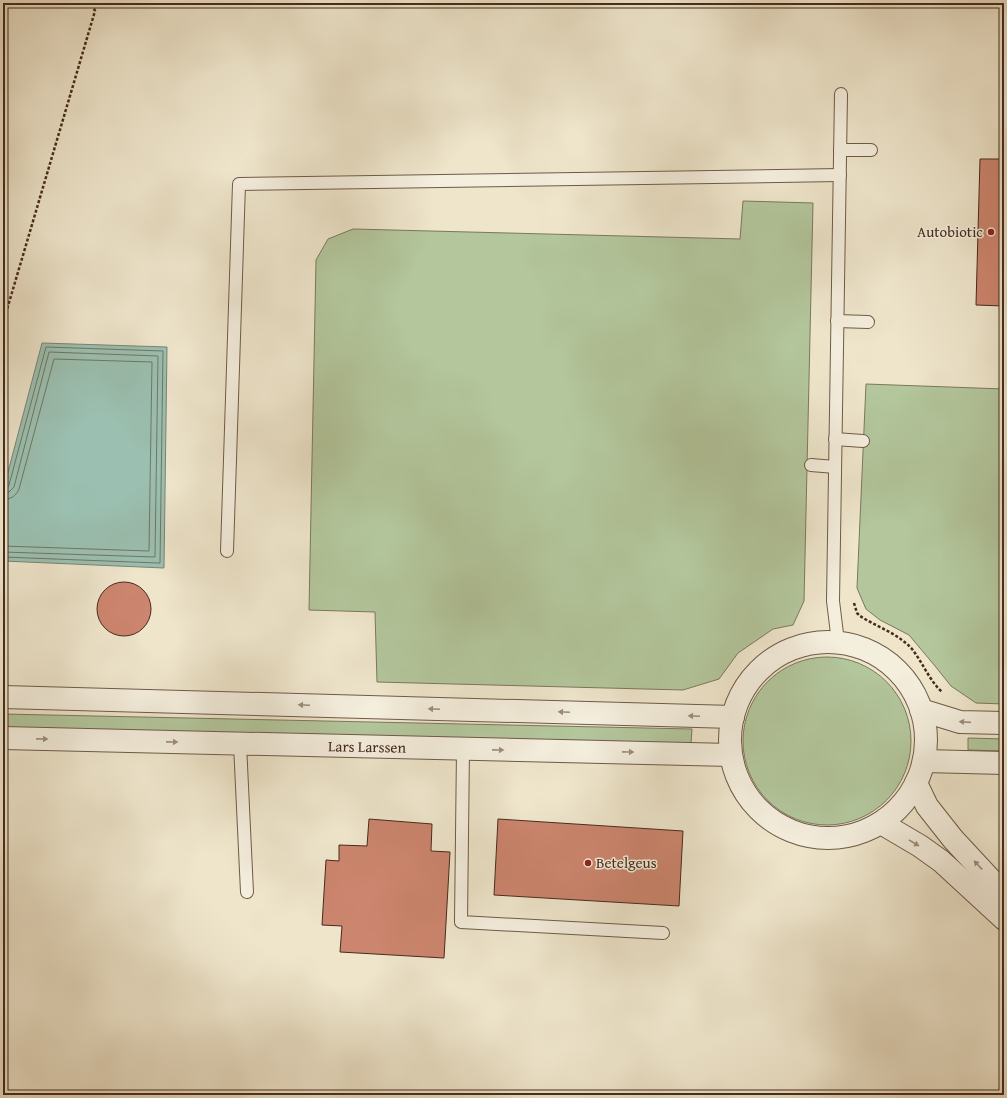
<svg xmlns="http://www.w3.org/2000/svg" width="1007" height="1098" font-family="'Gentium Book Plus',serif">
<style>
.green{fill:#b3c69c;stroke:#7c785c}
.water{fill:#9bc0b1;stroke:#798475}
.lines{fill:none;stroke-linecap:round;stroke-linejoin:round}
.shore{stroke:#707666;stroke-width:1}
.building{fill:#cc856e;stroke:#462b1c}
.lane-casing{stroke:#705a48;stroke-width:14}
.street-casing{stroke:#705a48;stroke-width:24}
.path{stroke:#462b1c;stroke-width:2.5;stroke-dasharray:3 2;stroke-linecap:butt}
.lane{stroke:#f4eedd;stroke-width:12}
.street{stroke:#f4eedd;stroke-width:22}
.oneway{fill:#9d8c7c}
.poi-dot{fill:#8f2418;stroke:#f4eedd;stroke-width:1.5}
.labels{text-anchor:middle;stroke-width:3;stroke-linejoin:round;paint-order:stroke}
.poi-label{font-size:15px;fill:#462b1c;stroke:#f4eedd;text-anchor:end}
.street-label{font-size:15px;fill:#462b1c;stroke:#f4eedd}
</style>
<rect width="100%" height="100%" fill="#eee5cb"/>
<filter id="stains"><feTurbulence type="fractalNoise" baseFrequency=".005" numOctaves="4"/><feColorMatrix values="0 0 0 0 .2 0 0 0 0 .09 0 0 0 0 .02 0 0 0 .5 -.17"/></filter>
<radialGradient id="worn" r=".72"><stop offset=".6" stop-color="#630" stop-opacity="0"/><stop offset="1" stop-color="#630" stop-opacity=".3"/></radialGradient>
<g class="green">
<path d="M 743,201 L 813,203 L 804,601 L 793,625 L 773,629 L 738,653 L 719,679 L 683,690 L 377,682 L 375,612 L 309,610 L 316,260 L 328,239 L 353,229 L 740,239 Z"/>
<path d="M 866,384 L 1004,389 L 1004,704 L 976,703 L 951,686 L 935,666 L 909,635 L 880,620 L 866,609 L 857,588 Z"/>
<circle cx="827" cy="741" r="84"/>
<path d="M 3,714 L 692,729 L 691,744 L 3,728 Z"/>
<path d="M 968,738 L 1004,739 L 1004,751 L 968,750 Z"/>
</g>
<path class="water" d="M 42,343 L 167,347 L 164,568 L 3,561 L 3,491 Z"/>
<g class="lines">
<g class="shore">
<path d="M 3,489 L 7,488 L 9,485 L 46,347 L 163,351 L 160,563 L 158,563 L 3,557"/>
<path d="M 3,494 L 9,492 L 14,487 L 49,352 L 158,356 L 155,557 L 3,552"/>
<path d="M 3,500 C 11,499 16,496 19,489 L 54,359 L 152,362 L 149,551 L 3,546"/>
</g>
</g>
<g class="building">
<path d="M 980,159 L 1004,159 L 1004,306 L 976,305 Z"/>
<circle cx="124" cy="609" r="27"/>
<path d="M 369,819 L 432,824 L 431,851 L 450,852 L 444,958 L 340,952 L 342,926 L 322,925 L 326,860 L 339,861 L 339,845 L 367,846 Z"/>
<path d="M 498,819 L 683,831 L 679,906 L 494,895 Z"/>
</g>
<g class="lines">
<g class="lane-casing">
<g id="lane">
<path d="M 840,150 L 871,150"/>
<path d="M 837,321 L 868,322"/>
<path d="M 835,439 L 863,441"/>
<path d="M 811,465 L 835,467"/>
<path d="M 227,551 L 239,184 L 840,175"/>
<path d="M 838,642 L 833,601 L 841,94"/>
<path d="M 240,744 L 247,892"/>
<path d="M 463,749 L 461,922 L 663,933"/>
</g>
</g>
<g class="street-casing">
<g id="street">
<circle cx="828" cy="740" r="98"/>
<path d="M 3,697 L 733,717"/>
<path d="M 921,710 L 960,722 L 1004,723"/>
<path d="M 3,738 L 731,755"/>
<path d="M 924,761 L 1004,763"/>
<path d="M 916,783 L 927,806 L 938,820 L 953,839 L 1004,894"/>
<path d="M 881,823 L 920,846 L 941,861 L 1004,919"/>
</g>
</g>
<g class="path">
<path d="M 3,323 L 95,11 L 92,3"/>
<path d="M 854,603 L 857,613 L 860,616 C 877,627 899,634 912,649 C 923,663 929,680 942,692"/>
</g>
<use href="#lane" class="lane"/>
<use href="#street" class="street"/>
</g>
<defs><path id="oneway-solid" d="M-6-.8H1V-3.2L6.5 0L1 3.2V.8H-6Z"/></defs>
<g class="oneway">
<use href="#oneway-solid" transform="translate(304 705) rotate(-178)"/>
<use href="#oneway-solid" transform="translate(434 709) rotate(-178)"/>
<use href="#oneway-solid" transform="translate(564 712) rotate(-178)"/>
<use href="#oneway-solid" transform="translate(694 716) rotate(-178)"/>
<use href="#oneway-solid" transform="translate(965 722) rotate(-176)"/>
<use href="#oneway-solid" transform="translate(42 739) rotate(1)"/>
<use href="#oneway-solid" transform="translate(172 742) rotate(1)"/>
<use href="#oneway-solid" transform="translate(498 750) rotate(1)"/>
<use href="#oneway-solid" transform="translate(628 752) rotate(1)"/>
<use href="#oneway-solid" transform="translate(914 843) rotate(31)"/>
<use href="#oneway-solid" transform="translate(978 865) rotate(-133)"/>
</g>
<g class="poi-dot">
<circle cx="991" cy="232" r="4"/>
<circle cx="588" cy="863" r="4"/>
</g>
<g class="labels">
<g class="poi-label">
<text x="983" y="237">Autobiotic</text>
<text x="596" y="868" text-anchor="start">Betelgeus</text>
</g>
<g class="street-label">
<text transform="translate(367 747) rotate(1)" y="5">Lars Larssen</text>
</g>
</g>
<rect width="1007" height="1098" fill="none" stroke="#eee5cb" stroke-width="16"/>
<rect x="4" y="4" width="999" height="1090" fill="none" stroke="#462b1c" stroke-width="2"/>
<rect x="8" y="8" width="991" height="1082" fill="none" stroke="#462b1c"/>
<rect width="100%" height="100%" filter="url(#stains)"/>
<rect width="100%" height="100%" fill="url(#worn)"/>
</svg>
